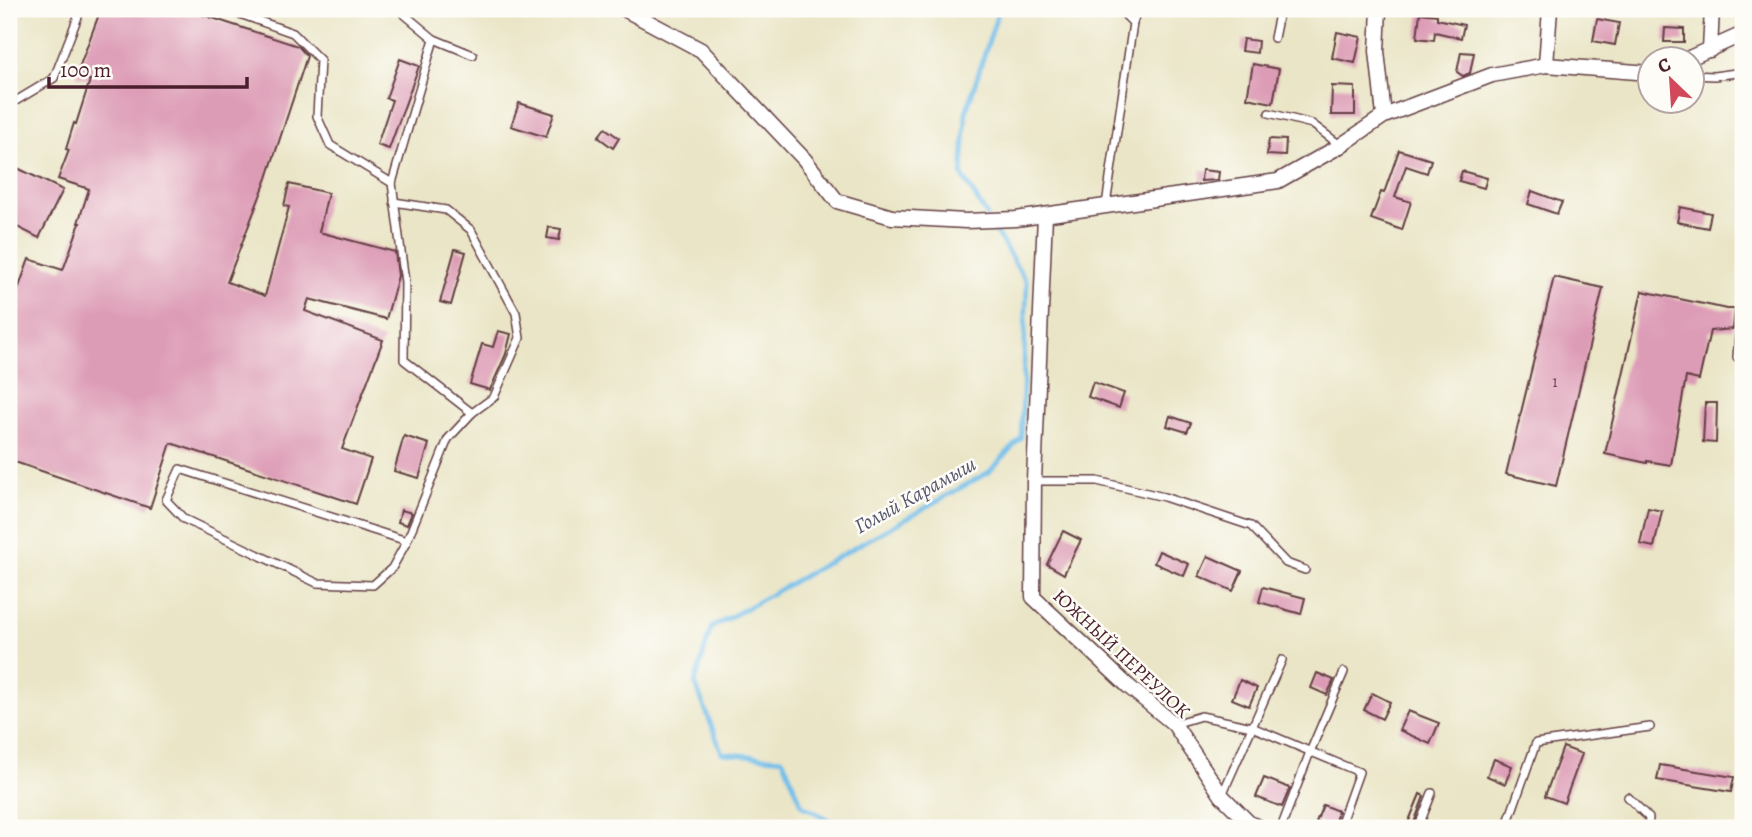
<svg xmlns="http://www.w3.org/2000/svg" width="1752" height="837" font-family="Alegreya,serif">
<style>
.lines{fill:none;stroke-linecap:round;stroke-linejoin:round}
.stream{stroke:#70bdea;stroke-width:4.5}
.building{fill:#dd9cb6}
.service-casing{stroke:#623d42;stroke-width:10}
.minor-casing{stroke:#623d42;stroke-width:17}
.service{stroke:#fff;stroke-width:7}
.minor{stroke:#fff;stroke-width:14}
.labels{text-anchor:middle;stroke-width:5;stroke-linejoin:round;paint-order:stroke}
.number-label{font-size:16px;fill:#6f3e4e}
.street-label{font-size:19px;fill:#4a1f2b;stroke:#fdfcf7}
.water-label{font-size:21px;font-style:italic;fill:#57566e;stroke:#fdfcf7}
</style>
<rect width="100%" height="100%" fill="#fdfcf7"/>
<filter id="ink" filterUnits="userSpaceOnUse"><feTurbulence type="fractalNoise" baseFrequency=".0143" numOctaves="2"/><feDisplacementMap in="SourceGraphic" scale="14" xChannelSelector="R" yChannelSelector="G"/><feConvolveMatrix kernelMatrix="1 2 1 2 8 2 1 2 1" color-interpolation-filters="sRGB"/></filter>
<filter id="wash" filterUnits="userSpaceOnUse"><feTurbulence type="fractalNoise" baseFrequency=".00686" numOctaves="4" result="noise"/><feDisplacementMap in="SourceGraphic" scale="28" xChannelSelector="R" yChannelSelector="G"/><feGaussianBlur stdDeviation="1.57" result="paint"/><feColorMatrix in="noise" values="0 0 0 0 0 0 0 0 0 0 0 0 0 0 0 0 0 1.4 0 .05"/><feComposite in="paint" operator="in"/></filter>
<g filter="url(#wash)">
<rect width="100%" height="100%" fill="#eae5c6"/>
<g class="lines">
<g class="stream">
<path d="M 987,216 L 962,175 L 966,112 L 999,9"/>
<path d="M 844,828 L 802,805 L 783,759 L 722,753 L 695,683 L 711,628 L 989,472 L 1021,438 L 1027,283 L 991,224"/>
</g>
</g>
<g id="blocks">
<g class="building">
<path d="M 101,9 L 185,9 L 298,46 L 307,56 L 267,178 L 227,282 L 265,296 L 289,207 L 284,206 L 289,184 L 328,193 L 319,232 L 395,252 L 398,276 L 386,319 L 309,299 L 305,311 L 383,340 L 342,449 L 371,459 L 356,504 L 171,443 L 150,508 L 9,460 L 9,315 L 29,259 L 63,270 L 80,223 L 78,223 L 89,189 L 58,179 L 69,150 L 66,149 L 74,123 L 76,124 L 90,80 L 76,76 Z"/>
<path d="M 1420,13 L 1437,15 L 1437,19 L 1464,25 L 1461,38 L 1435,32 L 1434,40 L 1417,38 Z"/>
<path d="M 1597,19 L 1619,23 L 1615,45 L 1593,41 Z"/>
<path d="M 1665,28 L 1684,29 L 1684,42 L 1664,42 Z"/>
<path d="M 1337,32 L 1361,37 L 1355,63 L 1332,58 Z"/>
<path d="M 1243,39 L 1258,41 L 1257,53 L 1241,51 Z"/>
<path d="M 1461,52 L 1474,53 L 1470,73 L 1463,76 L 1457,72 Z"/>
<path d="M 400,59 L 419,66 L 389,149 L 377,145 L 392,100 L 386,98 Z"/>
<path d="M 1253,64 L 1279,69 L 1273,103 L 1247,98 Z"/>
<path d="M 1332,86 L 1355,87 L 1355,115 L 1331,115 Z"/>
<path d="M 519,103 L 554,114 L 546,137 L 511,126 Z"/>
<path d="M 605,128 L 619,138 L 613,148 L 598,137 Z"/>
<path d="M 1269,139 L 1286,140 L 1285,156 L 1267,155 Z"/>
<path d="M 1399,150 L 1431,160 L 1427,173 L 1406,166 L 1395,197 L 1411,202 L 1402,230 L 1371,219 L 1381,192 L 1384,193 Z"/>
<path d="M 9,164 L 63,190 L 39,238 L 9,223 Z"/>
<path d="M 1202,170 L 1219,172 L 1218,180 L 1201,181 Z"/>
<path d="M 1462,171 L 1487,178 L 1484,188 L 1459,181 Z"/>
<path d="M 1532,191 L 1562,202 L 1557,214 L 1528,204 Z"/>
<path d="M 1680,207 L 1711,213 L 1708,228 L 1677,222 Z"/>
<path d="M 549,227 L 561,229 L 559,240 L 547,238 Z"/>
<path d="M 455,249 L 466,252 L 451,305 L 440,302 Z"/>
<path d="M 1554,277 L 1603,288 L 1556,486 L 1506,474 Z"/>
<path d="M 1642,291 L 1727,309 L 1735,309 L 1733,329 L 1710,331 L 1699,380 L 1686,377 L 1671,465 L 1647,461 L 1647,463 L 1605,454 Z"/>
<path d="M 498,331 L 511,334 L 506,354 L 490,390 L 470,384 L 482,344 L 493,347 Z"/>
<path d="M 1093,382 L 1124,393 L 1119,408 L 1088,397 Z"/>
<path d="M 1705,403 L 1717,403 L 1716,443 L 1703,442 Z"/>
<path d="M 1170,416 L 1191,423 L 1187,432 L 1167,426 Z"/>
<path d="M 404,436 L 429,444 L 419,478 L 394,471 Z"/>
<path d="M 1648,508 L 1662,511 L 1654,547 L 1640,544 Z"/>
<path d="M 401,510 L 412,513 L 407,525 L 398,522 Z"/>
<path d="M 1063,531 L 1081,540 L 1064,574 L 1047,564 Z"/>
<path d="M 1159,551 L 1189,564 L 1184,576 L 1154,563 Z"/>
<path d="M 1208,556 L 1242,571 L 1233,591 L 1199,576 Z"/>
<path d="M 1263,587 L 1305,598 L 1301,614 L 1259,602 Z"/>
<path d="M 1317,673 L 1334,680 L 1327,695 L 1311,688 Z"/>
<path d="M 1240,680 L 1257,688 L 1249,706 L 1232,699 Z"/>
<path d="M 1372,693 L 1390,702 L 1382,719 L 1364,710 Z"/>
<path d="M 1408,711 L 1439,723 L 1430,744 L 1399,730 Z"/>
<path d="M 1563,747 L 1582,754 L 1564,803 L 1545,796 Z"/>
<path d="M 1494,759 L 1512,766 L 1505,784 L 1487,776 Z"/>
<path d="M 1660,765 L 1734,777 L 1731,792 L 1657,780 Z"/>
<path d="M 1264,778 L 1290,788 L 1282,807 L 1256,797 Z"/>
<path d="M 1420,794 L 1424,796 L 1412,828 L 1406,828 Z"/>
<path d="M 1323,805 L 1338,811 L 1333,828 L 1316,822 Z"/>
</g>
</g>
</g>
<g filter="url(#ink)">
<use href="#blocks" fill-opacity="0" stroke="#623d42" stroke-width="2"/>
<g class="lines">
<g class="service-casing">
<g id="service">
<path d="M 226,9 L 293,33 L 320,60 L 317,116 L 330,145 L 392,183"/>
<path d="M 398,9 L 434,39 L 473,55"/>
<path d="M 1133,23 L 1137,9"/>
<path d="M 1274,38 L 1280,9"/>
<path d="M 1692,75 L 1714,76 L 1743,72"/>
<path d="M 9,105 L 54,78 L 81,9"/>
<path d="M 1269,113 L 1312,124 L 1340,145"/>
<path d="M 394,202 L 446,210 L 471,230 L 516,313 L 520,338 L 494,397 L 472,413"/>
<path d="M 1106,205 L 1133,23 L 1119,9"/>
<path d="M 1743,289 L 1737,357 L 1743,357"/>
<path d="M 1034,481 L 1097,481 L 1164,497 L 1251,526 L 1286,563 L 1305,570"/>
<path d="M 407,541 L 392,568 L 373,585 L 317,583 L 184,519 L 166,500 L 180,469 L 407,541 L 448,439 L 472,413 L 404,360 L 405,282 L 392,183 L 434,39"/>
<path d="M 1174,724 L 1201,716 L 1252,727 L 1359,772 L 1339,828"/>
<path d="M 1222,795 L 1282,660"/>
<path d="M 1628,797 L 1649,818 L 1648,828"/>
<path d="M 1281,828 L 1310,752 L 1344,672"/>
<path d="M 1418,828 L 1432,793"/>
<path d="M 1506,828 L 1536,743 L 1650,727"/>
</g>
</g>
<g class="minor-casing">
<g id="minor">
<path d="M 624,9 L 701,50 L 804,159 L 837,201 L 892,217 L 966,221 L 1016,219 L 1278,181 L 1340,146 L 1384,116 L 1492,75 L 1546,65 L 1650,73"/>
<path d="M 1379,9 L 1377,51 L 1384,116"/>
<path d="M 1710,50 L 1712,9"/>
<path d="M 1685,60 L 1743,34"/>
<path d="M 1546,65 L 1550,9"/>
<path d="M 1045,215 L 1034,481 L 1033,597 L 1128,686 L 1174,724 L 1222,796 L 1249,823 L 1260,828"/>
</g>
</g>
<use href="#service" class="service"/>
<use href="#minor" class="minor"/>
</g>
</g>
<g class="labels">
<g class="number-label">
<text x="1555" y="387">1</text>
</g>
<g class="street-label">
<text transform="translate(1122 653) rotate(43)" y="7">ЮЖНЫЙ ПЕРЕУЛОК</text>
</g>
<g class="water-label">
<text transform="translate(915 495) rotate(-29)" y="7">Голый Карамыш</text>
</g>
</g>
<rect width="1752" height="837" fill="none" stroke="#fdfcf7" stroke-width="35"/>
<g transform="translate(1671 80) rotate(335)"><circle r="33" fill="#fdfcf7" stroke="#b5a4a5" stroke-width="2"/>
<path d="M0-5L12 26L0 18L-12 26Z" fill="#d1495b"/>
<text y="-10" font-size="19" font-weight="bold" text-anchor="middle" fill="#4a1f2b">С</text>
</g>
<path d="M49 77v10h198v-10" fill="none" stroke="#4a1f2b" stroke-width="3.5"/>
<text x="60" y="77" font-size="21" fill="#4a1f2b" stroke="#fdfcf7" stroke-width="5" paint-order="stroke">100 m</text>
</svg>
